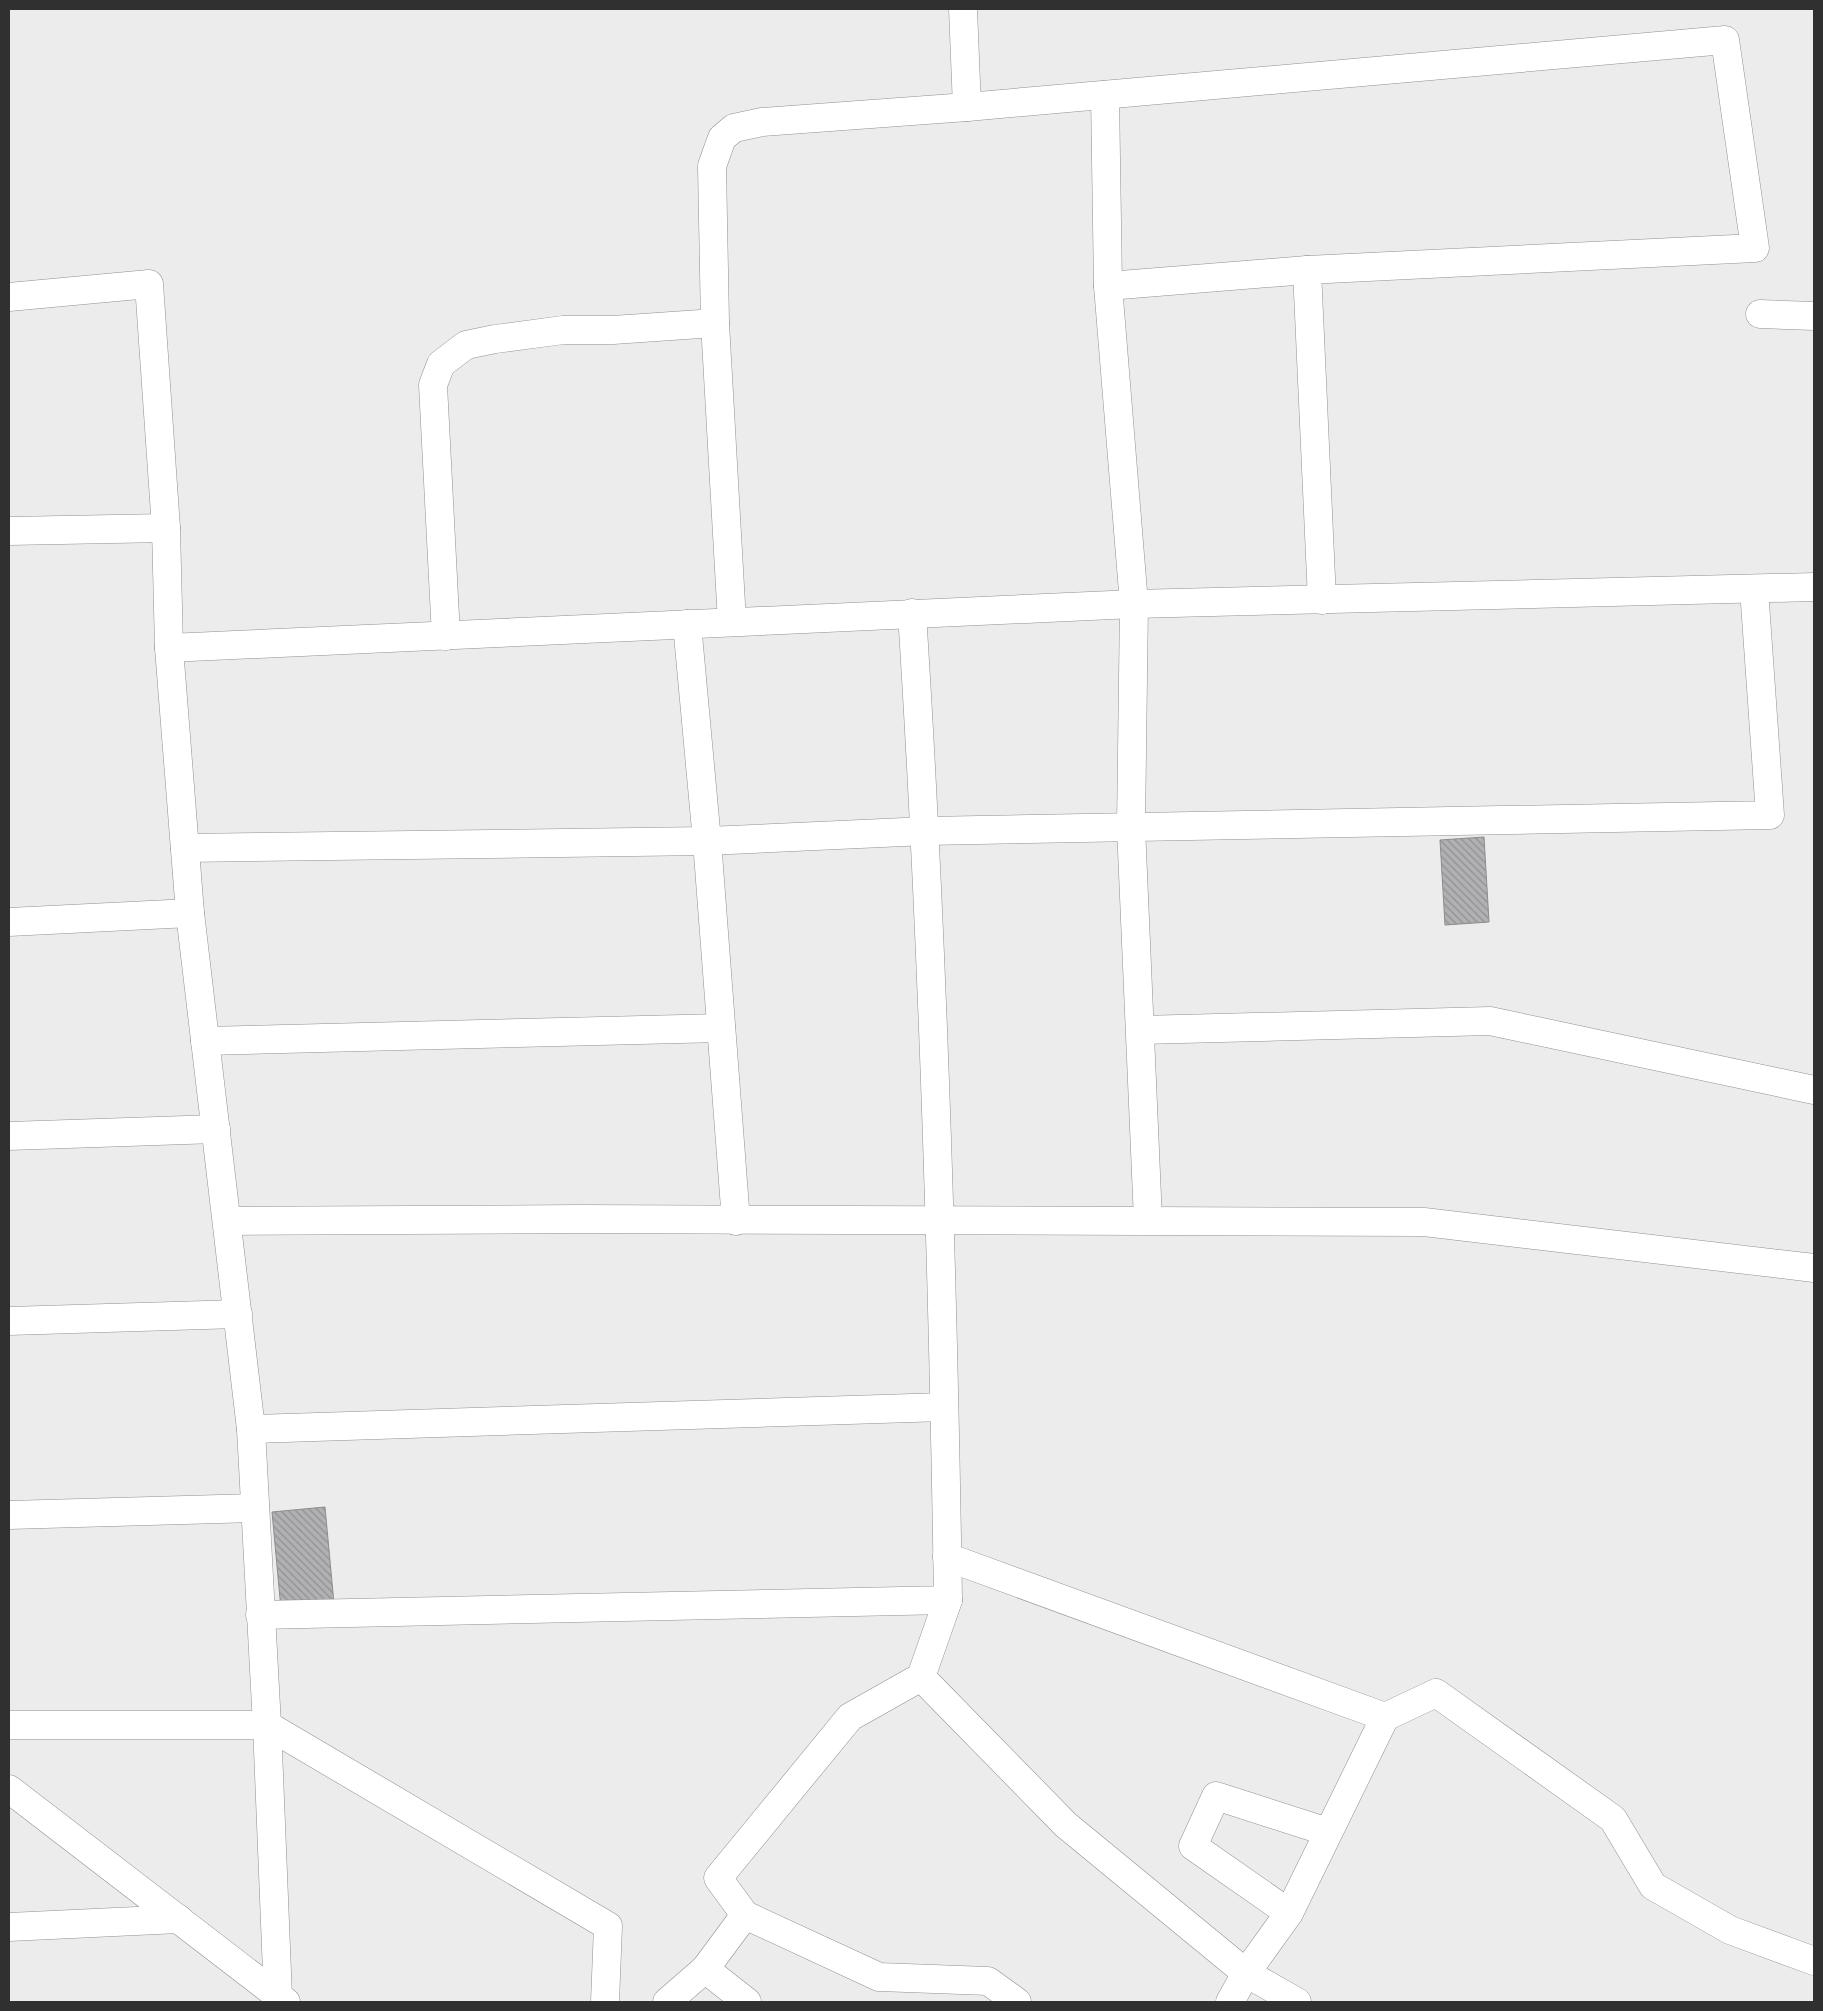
<svg xmlns="http://www.w3.org/2000/svg" width="1823" height="2011" font-family="Rubik,sans-serif">
<style>
.building{fill:url(#building-back-hatch);stroke:#8c8c8e}
.lines{fill:none;stroke-linecap:round;stroke-linejoin:round}
.minor-casing{stroke:#909092;stroke-width:29}
.minor{stroke:#fff;stroke-width:28}
</style>
<defs>
<pattern id="building-back-hatch" width="6" height="6" patternUnits="userSpaceOnUse" patternTransform="scale(1.25)"><rect width="6" height="6" fill="#b1b0b2"/><path d="M-1 5l2 2M0 0l6 6M5-1l2 2" fill="none" stroke="#909091"/></pattern>
</defs>
<rect width="100%" height="100%" fill="#ececed"/>
<g class="building">
<path d="M 1484,837 L 1489,922 L 1445,925 L 1440,840 Z"/>
<path d="M 325,1507 L 334,1604 L 281,1609 L 272,1512 Z"/>
</g>
<g class="lines">
<g class="minor-casing">
<g id="minor">
<path d="M 963,9 L 967,107 L 1725,40 L 1755,248 L 1307,270 L 1322,600"/>
<path d="M 1105,95 L 1108,286"/>
<path d="M 9,297 L 149,284 L 166,528 L 169,648 L 190,913 L 251,1429 L 267,1725 L 278,1997"/>
<path d="M 1760,314 L 1814,316"/>
<path d="M 9,531 L 166,528"/>
<path d="M 732,622 L 715,323 L 712,166 L 722,138 L 734,128 L 762,122 L 967,107"/>
<path d="M 687,624 L 707,841 L 736,1221"/>
<path d="M 446,636 L 433,385 L 441,364 L 466,345 L 495,339 L 563,330 L 613,330 L 715,323"/>
<path d="M 169,648 L 1134,604 L 1814,587"/>
<path d="M 185,848 L 707,841 L 926,831 L 1770,815 L 1754,589"/>
<path d="M 9,922 L 190,913"/>
<path d="M 1141,1030 L 1490,1021 L 1814,1090"/>
<path d="M 205,1041 L 721,1028"/>
<path d="M 9,1136 L 216,1129"/>
<path d="M 1148,1220 L 1131,827 L 1134,604 L 1108,286 L 1307,270"/>
<path d="M 227,1221 L 580,1219 L 1424,1222 L 1814,1268"/>
<path d="M 9,1321 L 238,1314"/>
<path d="M 251,1429 L 944,1407"/>
<path d="M 9,1515 L 255,1508"/>
<path d="M 947,1557 L 1385,1717 L 1289,1913 L 1246,1973 L 1297,2002"/>
<path d="M 948,1600 L 921,1677 L 1066,1825 L 1246,1973 L 1230,2002"/>
<path d="M 260,1615 L 948,1600 C 943,1271 933,942 912,613"/>
<path d="M 1385,1717 L 1436,1693 L 1613,1819 L 1653,1886 L 1730,1930 L 1814,1961"/>
<path d="M 9,1725 L 267,1725 L 608,1926 L 605,2002"/>
<path d="M 9,1789 L 286,2002"/>
<path d="M 1289,1913 L 1193,1846 L 1216,1796 L 1328,1832"/>
<path d="M 745,1915 L 879,1977 L 988,1981 L 1017,2002"/>
<path d="M 9,1927 L 179,1919"/>
<path d="M 705,1969 L 747,2002"/>
<path d="M 667,2002 L 705,1969 L 745,1915 L 718,1878 L 850,1717 L 921,1677"/>
</g>
</g>
<use href="#minor" class="minor"/>
</g>
<rect width="1823" height="2011" fill="none" stroke="#303031" stroke-width="20"/>
</svg>
